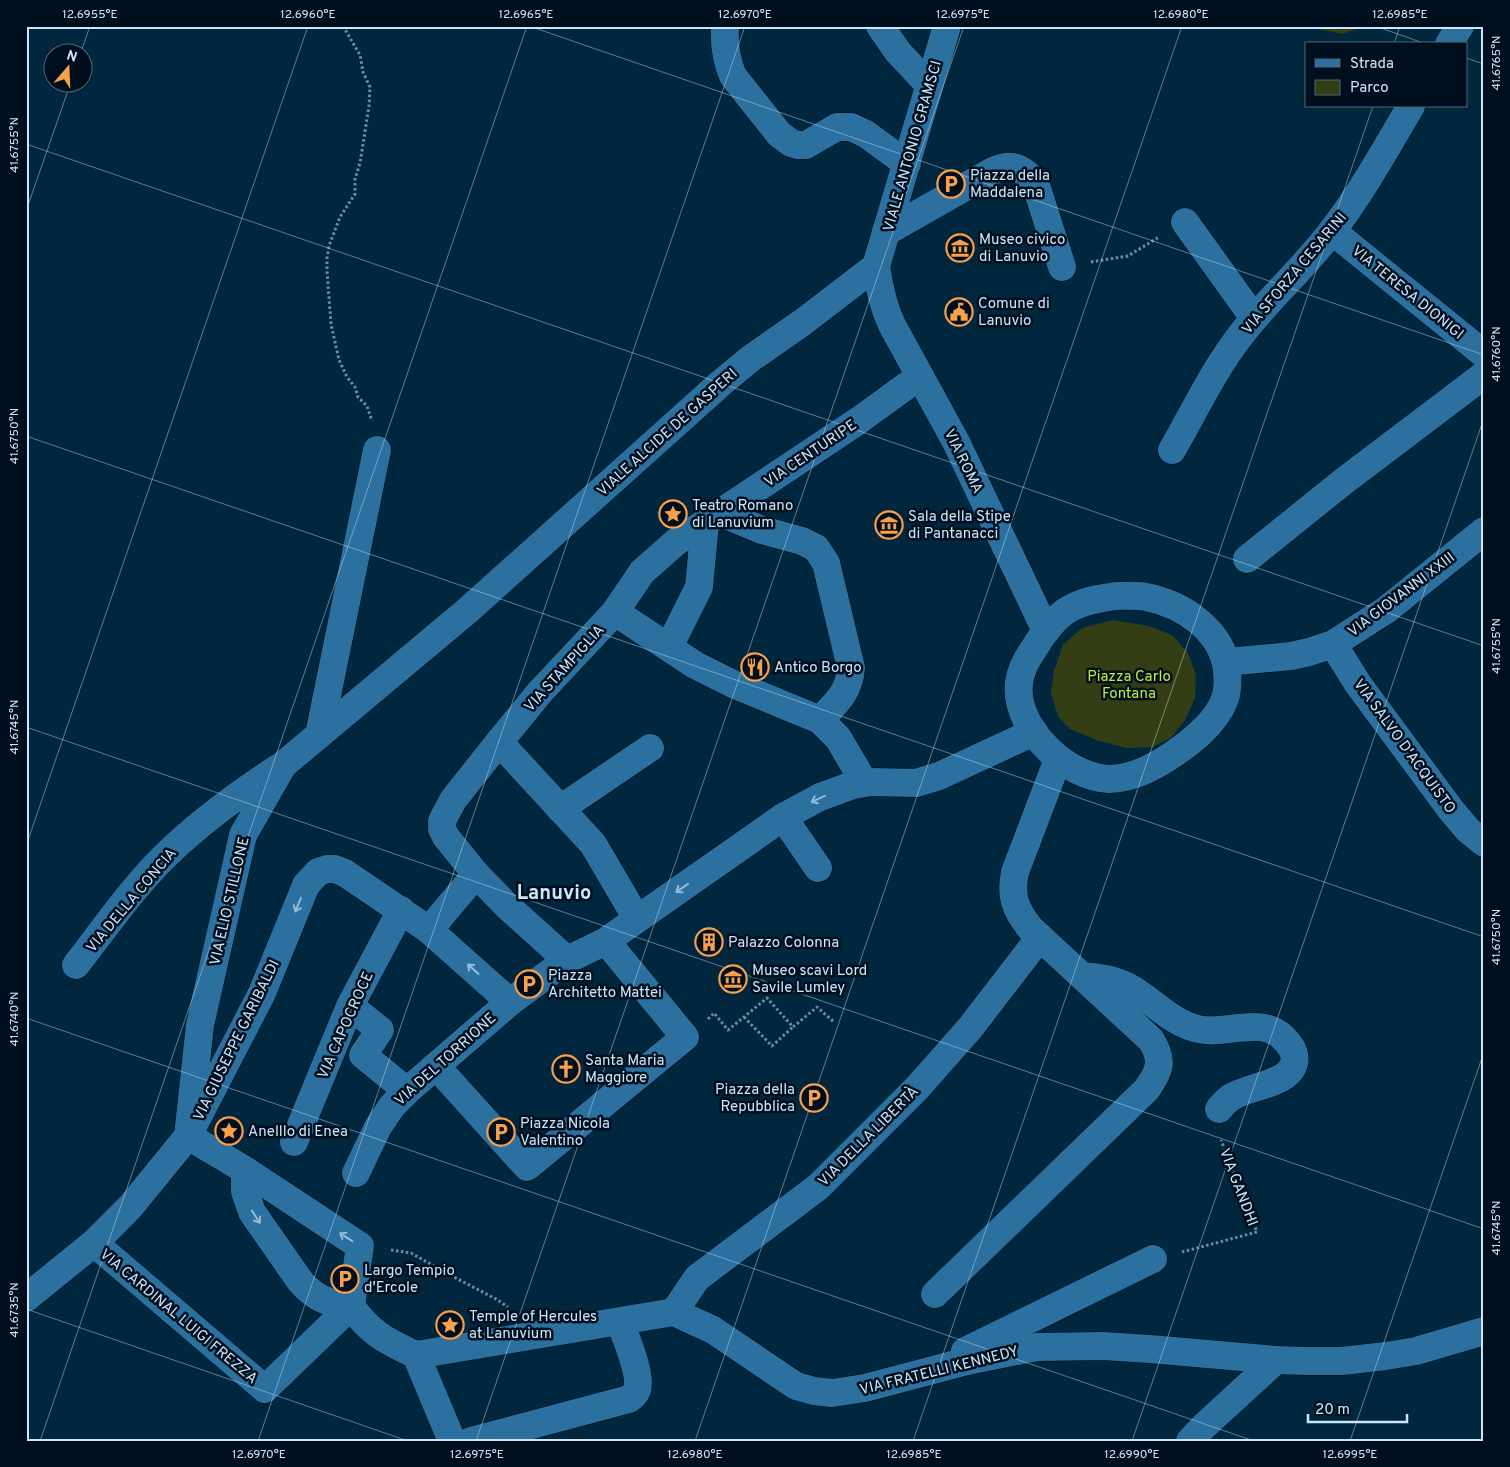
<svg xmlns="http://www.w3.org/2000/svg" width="1510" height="1467" font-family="Overpass,sans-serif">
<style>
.green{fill:#343e15}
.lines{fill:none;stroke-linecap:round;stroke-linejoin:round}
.minor-casing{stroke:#000f1d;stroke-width:29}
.path{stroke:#6c8ca2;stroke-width:3;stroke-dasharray:2.5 2.5;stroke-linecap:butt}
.minor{stroke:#2b709e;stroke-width:28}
.oneway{stroke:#93bcda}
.ticks{fill:none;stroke:#cbe5fa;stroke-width:1;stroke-opacity:0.45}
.labels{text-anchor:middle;stroke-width:5;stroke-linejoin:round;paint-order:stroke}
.street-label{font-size:15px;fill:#cbe5fa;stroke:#000f1d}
.poi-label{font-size:15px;fill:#cbe5fa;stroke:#000f1d;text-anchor:start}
.park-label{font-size:15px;fill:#c5ea3c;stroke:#000f1d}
.district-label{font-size:20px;font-weight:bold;fill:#cbe5fa;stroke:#000f1d}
.neatline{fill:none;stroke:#cbe5fa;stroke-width:2}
.ticks-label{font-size:12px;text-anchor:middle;fill:#cbe5fa}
</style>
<rect width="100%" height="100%" fill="#01273f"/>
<g class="green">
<path d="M 1304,26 L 1366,26 L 1342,34 Z"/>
<path d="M 1112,620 L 1149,626 L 1172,635 L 1188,653 L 1196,675 L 1195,698 L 1185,720 L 1171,738 L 1152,747 L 1127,748 L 1096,740 L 1070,729 L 1058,716 L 1051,694 L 1054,671 L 1063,645 L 1082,628 Z"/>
</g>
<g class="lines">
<g class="minor-casing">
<g id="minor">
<path d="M 725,26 C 724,44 726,60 733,76 L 779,134 L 791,143 L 798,145 L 806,145 L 837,127 L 851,127 L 866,134 L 907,164"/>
<path d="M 880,26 L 898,52 L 929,85"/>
<path d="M 947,26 L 876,266 C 879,287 883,306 892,325 L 956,442 L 1046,631"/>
<path d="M 1449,44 L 1460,26"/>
<path d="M 1185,222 L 1254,318"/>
<path d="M 1332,231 L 1484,354"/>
<path d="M 886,232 L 993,171 C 1012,162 1022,168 1035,182 L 1062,267"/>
<path d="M 1172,450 C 1194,412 1213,371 1240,336 C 1268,299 1304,268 1332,231 C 1362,192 1386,148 1411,106"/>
<path d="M 721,513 L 762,530 L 802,541 L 816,548 L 826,563 L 851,668 C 849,693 836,703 820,720"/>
<path d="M 1247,559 L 1344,481 L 1484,375"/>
<path d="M 1116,596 C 1126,596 1136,595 1146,597 C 1183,604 1223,631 1227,671 C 1228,682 1228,692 1224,701 C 1215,724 1191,742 1172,755 C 1153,768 1132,779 1109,779 C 1087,778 1064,765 1049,750 C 1028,730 1010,698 1023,668 C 1026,659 1033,651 1038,642 C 1047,628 1059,613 1075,606 C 1088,600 1102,598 1116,596 Z"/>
<path d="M 615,612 L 642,572 L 676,542 L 858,421 L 920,376"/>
<path d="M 1333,644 L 1358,684 L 1451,810 L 1468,830 L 1484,843"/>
<path d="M 669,647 L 699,587 L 705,523"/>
<path d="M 1226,662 L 1291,656 L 1309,652 L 1333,644 L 1386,610 L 1484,531"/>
<path d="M 319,735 L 377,450"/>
<path d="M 499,742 L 593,844 L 637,919"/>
<path d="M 560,809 L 650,748"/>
<path d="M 783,817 L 818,868"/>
<path d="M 429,930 L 476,874"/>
<path d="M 567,960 L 507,906 L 476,874 L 446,837 L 442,829 L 442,821 L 453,800 L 499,742 L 540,692 L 615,612 L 695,665 L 733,684 L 820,720 L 838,738 L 864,782"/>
<path d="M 76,965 C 104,929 131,890 163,858 C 198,823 237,795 278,768"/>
<path d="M 1083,976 C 1098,977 1113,979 1127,986 C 1152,999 1169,1022 1198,1029 C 1227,1036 1265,1013 1287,1042 C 1292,1048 1296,1054 1294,1063 C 1289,1085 1247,1086 1230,1098 C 1226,1101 1223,1104 1219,1109"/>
<path d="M 350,1006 L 380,1030 L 363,1055 L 407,1091"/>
<path d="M 436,1066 L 527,1167 L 685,1037 L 606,941"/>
<path d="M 188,1136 L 200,1025 L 243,835 L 283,765 L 467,611 L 721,383 L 750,359 L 803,322 L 876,266"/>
<path d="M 188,1136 L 245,1170 L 360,1246 L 351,1306 C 331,1305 313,1297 300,1281 L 252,1212 L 245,1192 L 245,1170"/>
<path d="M 294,1142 L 350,1006 L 401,910"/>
<path d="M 356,1173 L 378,1127 L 392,1106 L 407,1091 L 510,1002 L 567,960 L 606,941 L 783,817 L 820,797 L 853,785 L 872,782 L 916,783 L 939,776 L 1034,732"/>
<path d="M 94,1243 L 265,1389 L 351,1306 C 370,1333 386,1341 416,1355"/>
<path d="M 935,1294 L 1146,1090 C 1160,1071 1164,1061 1151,1040 L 1030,928 C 1015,909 1010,896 1015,872 L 1058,759"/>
<path d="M 26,1298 L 94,1243 L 130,1207 L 188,1136 L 262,993 L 306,885 L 318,872 L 327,869 L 335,869 L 345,873 L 429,930 L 510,1002"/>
<path d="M 674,1312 L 697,1278 L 818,1187 L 917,1088 L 970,1028 L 1040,937"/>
<path d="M 965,1351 L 1153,1259"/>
<path d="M 416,1355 L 674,1312 L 713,1330 L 796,1386 L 814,1391 L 832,1393 L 865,1388 L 967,1361 L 1037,1347 L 1103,1346 L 1150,1349 L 1276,1360 L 1306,1361 L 1342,1361 L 1386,1356 L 1416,1351 L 1484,1331"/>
<path d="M 416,1355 L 452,1441"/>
<path d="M 471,1441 L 629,1399 C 632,1397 635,1395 637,1390 C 642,1375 626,1338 620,1322"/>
<path d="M 1190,1441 L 1203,1427 L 1276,1360"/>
</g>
</g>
<g class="path">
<path d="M 343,26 L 360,55 L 363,72 L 370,87 L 369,106 L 360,163 L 355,179 L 355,194 L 340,217 L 329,246 L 327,258 L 327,271 L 331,324 L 339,360 L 347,377 L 355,387 L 358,397 L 367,406 L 372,421"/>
<path d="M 1091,262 L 1128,256 L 1159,237"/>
<path d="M 744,1017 L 772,1046 L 793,1027"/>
<path d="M 708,1019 L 714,1013 L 728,1030 L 767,998 L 793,1027 L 817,1007 L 834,1022"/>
<path d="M 391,1250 L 411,1253 L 448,1274 L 496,1299 L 508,1307"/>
<path d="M 1182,1252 L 1257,1232 L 1221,1140"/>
</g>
<use href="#minor" class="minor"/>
</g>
<defs><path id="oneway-shaft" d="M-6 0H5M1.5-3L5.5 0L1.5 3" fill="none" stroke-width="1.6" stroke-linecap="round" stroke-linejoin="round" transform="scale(1.25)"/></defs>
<g class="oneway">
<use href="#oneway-shaft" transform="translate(818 799) rotate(155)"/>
<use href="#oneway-shaft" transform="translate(682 888) rotate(145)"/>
<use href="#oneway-shaft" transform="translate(298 905) rotate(112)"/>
<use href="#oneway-shaft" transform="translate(473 969) rotate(-138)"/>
<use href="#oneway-shaft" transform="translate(256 1217) rotate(57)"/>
<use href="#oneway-shaft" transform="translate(346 1237) rotate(-147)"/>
</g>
<path class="ticks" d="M 529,26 L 1484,355M 1375,26 L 1426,44M 1394,44 L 1400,26M 81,52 L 90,26M 1466,58 L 1484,64M 26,144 L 1484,646M 26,211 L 71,82M 26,436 L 1484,937M 26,727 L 1484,1229M 26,846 L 308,26M 26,1018 L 1254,1441M 26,1309 L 408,1441M 40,1441 L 527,26M 258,1441 L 745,26M 476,1441 L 964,26M 695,1441 L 1182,26M 913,1441 L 1373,106M 1132,1441 L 1484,418M 1350,1441 L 1484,1052"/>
<defs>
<g id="parking-ring" transform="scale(1.4375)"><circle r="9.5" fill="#000f1d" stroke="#f9a04c" stroke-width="1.5"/><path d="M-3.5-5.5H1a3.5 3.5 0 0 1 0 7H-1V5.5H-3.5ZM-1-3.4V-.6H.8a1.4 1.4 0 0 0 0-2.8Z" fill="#f9a04c"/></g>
<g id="museum-ring" transform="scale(1.4375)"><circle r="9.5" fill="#000f1d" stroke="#f9a04c" stroke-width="1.5"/><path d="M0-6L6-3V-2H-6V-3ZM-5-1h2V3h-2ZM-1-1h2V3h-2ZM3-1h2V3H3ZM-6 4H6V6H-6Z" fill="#f9a04c"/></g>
<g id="civic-ring" transform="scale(1.4375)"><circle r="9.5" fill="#000f1d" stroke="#f9a04c" stroke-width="1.5"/><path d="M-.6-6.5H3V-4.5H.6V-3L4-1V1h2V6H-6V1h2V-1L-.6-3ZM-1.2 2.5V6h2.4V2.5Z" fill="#f9a04c"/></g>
<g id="sight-ring" transform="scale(1.4375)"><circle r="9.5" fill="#000f1d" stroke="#f9a04c" stroke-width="1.5"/><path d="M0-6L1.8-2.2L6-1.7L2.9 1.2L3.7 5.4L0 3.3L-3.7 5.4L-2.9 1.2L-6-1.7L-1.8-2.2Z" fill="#f9a04c"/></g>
<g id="restaurant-ring" transform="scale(1.4375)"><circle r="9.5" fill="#000f1d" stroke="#f9a04c" stroke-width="1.5"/><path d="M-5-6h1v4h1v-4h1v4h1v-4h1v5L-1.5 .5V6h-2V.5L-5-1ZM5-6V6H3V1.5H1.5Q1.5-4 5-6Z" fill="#f9a04c"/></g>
<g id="building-ring" transform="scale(1.4375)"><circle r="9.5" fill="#000f1d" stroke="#f9a04c" stroke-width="1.5"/><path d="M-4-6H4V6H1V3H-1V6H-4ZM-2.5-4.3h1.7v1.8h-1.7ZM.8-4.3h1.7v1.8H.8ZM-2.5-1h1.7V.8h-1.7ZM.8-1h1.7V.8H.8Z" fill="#f9a04c"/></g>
<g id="church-ring" transform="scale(1.4375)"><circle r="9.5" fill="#000f1d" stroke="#f9a04c" stroke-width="1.5"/><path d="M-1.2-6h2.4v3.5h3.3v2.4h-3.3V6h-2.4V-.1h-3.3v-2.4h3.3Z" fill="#f9a04c"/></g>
</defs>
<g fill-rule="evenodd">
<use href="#parking-ring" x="951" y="184"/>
<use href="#museum-ring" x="960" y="248"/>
<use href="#civic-ring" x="959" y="312"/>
<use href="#sight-ring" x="673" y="514"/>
<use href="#museum-ring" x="889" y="525"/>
<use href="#restaurant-ring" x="755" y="667"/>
<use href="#building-ring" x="709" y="942"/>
<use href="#museum-ring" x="733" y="979"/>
<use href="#parking-ring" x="529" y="984"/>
<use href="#church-ring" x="566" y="1069"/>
<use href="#parking-ring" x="814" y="1098"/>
<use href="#sight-ring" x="229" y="1131"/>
<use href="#parking-ring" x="501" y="1132"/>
<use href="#parking-ring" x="345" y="1279"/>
<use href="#sight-ring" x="450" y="1325"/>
</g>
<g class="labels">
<g class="street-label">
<text transform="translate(912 146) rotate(-74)" y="5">VIALE ANTONIO GRAMSCI</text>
<text transform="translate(1294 273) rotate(-50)" y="5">VIA SFORZA CESARINI</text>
<text transform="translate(1408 292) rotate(39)" y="5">VIA TERESA DIONIGI</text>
<text transform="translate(667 432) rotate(-42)" y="5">VIALE ALCIDE DE GASPERI</text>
<text transform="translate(810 453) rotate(-34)" y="5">VIA CENTURIPE</text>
<text transform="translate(964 461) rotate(64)" y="5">VIA ROMA</text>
<text transform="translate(1401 594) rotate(-37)" y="5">VIA GIOVANNI XXIII</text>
<text transform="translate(564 668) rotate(-48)" y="5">VIA STAMPIGLIA</text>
<text transform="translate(1405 746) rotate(54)" y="5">VIA SALVO D'ACQUISTO</text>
<text transform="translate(131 900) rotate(-50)" y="5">VIA DELLA CONCIA</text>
<text transform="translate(229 901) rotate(-77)" y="5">VIA ELIO STILLONE</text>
<text transform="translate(345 1025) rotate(-66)" y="5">VIA CAPOCROCE</text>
<text transform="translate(236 1040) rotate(-64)" y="5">VIA GIUSEPPE GARIBALDI</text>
<text transform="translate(445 1059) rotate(-42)" y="5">VIA DEL TORRIONE</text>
<text transform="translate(868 1136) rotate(-45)" y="5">VIA DELLA LIBERTÀ</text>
<text transform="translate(1239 1187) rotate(69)" y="5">VIA GANDHI</text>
<text transform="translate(179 1316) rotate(40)" y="5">VIA CARDINAL LUIGI FREZZA</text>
<text transform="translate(939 1370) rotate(-14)" y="5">VIA FRATELLI KENNEDY</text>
</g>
<g class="poi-label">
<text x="970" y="180">Piazza della<tspan x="970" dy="17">Maddalena</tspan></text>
<text x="979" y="244">Museo civico<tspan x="979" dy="17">di Lanuvio</tspan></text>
<text x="978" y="308">Comune di<tspan x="978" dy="17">Lanuvio</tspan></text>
<text x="692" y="510">Teatro Romano<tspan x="692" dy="17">di Lanuvium</tspan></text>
<text x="908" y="521">Sala della Stipe<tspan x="908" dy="17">di Pantanacci</tspan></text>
<text x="774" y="672">Antico Borgo</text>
<text x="728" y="947">Palazzo Colonna</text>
<text x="752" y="975">Museo scavi Lord<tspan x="752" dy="17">Savile Lumley</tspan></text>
<text x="548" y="980">Piazza<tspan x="548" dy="17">Architetto Mattei</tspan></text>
<text x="585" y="1065">Santa Maria<tspan x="585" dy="17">Maggiore</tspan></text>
<text x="795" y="1094" text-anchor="end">Piazza della<tspan x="795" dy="17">Repubblica</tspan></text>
<text x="520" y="1128">Piazza Nicola<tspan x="520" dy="17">Valentino</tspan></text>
<text x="248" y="1136">Anelllo di Enea</text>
<text x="364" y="1275">Largo Tempio<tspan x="364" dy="17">d'Ercole</tspan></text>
<text x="469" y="1321">Temple of Hercules<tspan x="469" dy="17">at Lanuvium</tspan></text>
</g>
<g class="park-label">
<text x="1129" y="681">Piazza Carlo<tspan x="1129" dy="17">Fontana</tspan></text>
</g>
<g class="district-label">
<text x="554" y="899">Lanuvio</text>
</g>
</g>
<rect width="1510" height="1467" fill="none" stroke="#000f1d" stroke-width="55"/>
<rect x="1305" y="42" width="162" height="65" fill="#000f1d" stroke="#516575"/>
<rect x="1315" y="59" width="25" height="8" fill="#2b709e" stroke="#516575"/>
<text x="1350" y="68" font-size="15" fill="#cbe5fa">Strada</text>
<rect x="1315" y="80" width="25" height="15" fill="#343e15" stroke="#516575"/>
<text x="1350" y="92" font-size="15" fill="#cbe5fa">Parco</text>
<g transform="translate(68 68) rotate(19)"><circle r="24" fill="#000f1d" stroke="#516575"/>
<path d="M0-4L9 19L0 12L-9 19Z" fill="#f9a04c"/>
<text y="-8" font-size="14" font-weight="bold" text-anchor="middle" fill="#cbe5fa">N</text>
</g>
<path d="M1308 1414v8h99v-8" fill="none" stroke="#cbe5fa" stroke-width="2.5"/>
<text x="1315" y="1414" font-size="15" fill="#cbe5fa" stroke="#000f1d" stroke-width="4" paint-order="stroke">20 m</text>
<rect x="28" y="28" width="1454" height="1412" class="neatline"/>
<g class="ticks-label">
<text x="90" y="18">12.6955°E</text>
<text x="308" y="18">12.6960°E</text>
<text x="526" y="18">12.6965°E</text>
<text x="745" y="18">12.6970°E</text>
<text x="963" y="18">12.6975°E</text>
<text x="1181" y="18">12.6980°E</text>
<text x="1400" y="18">12.6985°E</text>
<text transform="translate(1496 63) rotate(-90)" y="4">41.6765°N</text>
<text transform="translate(14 145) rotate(-90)" y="4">41.6755°N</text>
<text transform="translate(1496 354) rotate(-90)" y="4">41.6760°N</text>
<text transform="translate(14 436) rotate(-90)" y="4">41.6750°N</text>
<text transform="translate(1496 646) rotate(-90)" y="4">41.6755°N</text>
<text transform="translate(14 727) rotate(-90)" y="4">41.6745°N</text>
<text transform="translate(1496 937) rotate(-90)" y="4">41.6750°N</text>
<text transform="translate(14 1019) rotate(-90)" y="4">41.6740°N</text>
<text transform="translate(1496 1228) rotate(-90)" y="4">41.6745°N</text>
<text transform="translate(14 1310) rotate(-90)" y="4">41.6735°N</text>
<text x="259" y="1458">12.6970°E</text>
<text x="477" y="1458">12.6975°E</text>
<text x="695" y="1458">12.6980°E</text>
<text x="914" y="1458">12.6985°E</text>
<text x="1132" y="1458">12.6990°E</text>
<text x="1350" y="1458">12.6995°E</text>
</g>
</svg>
